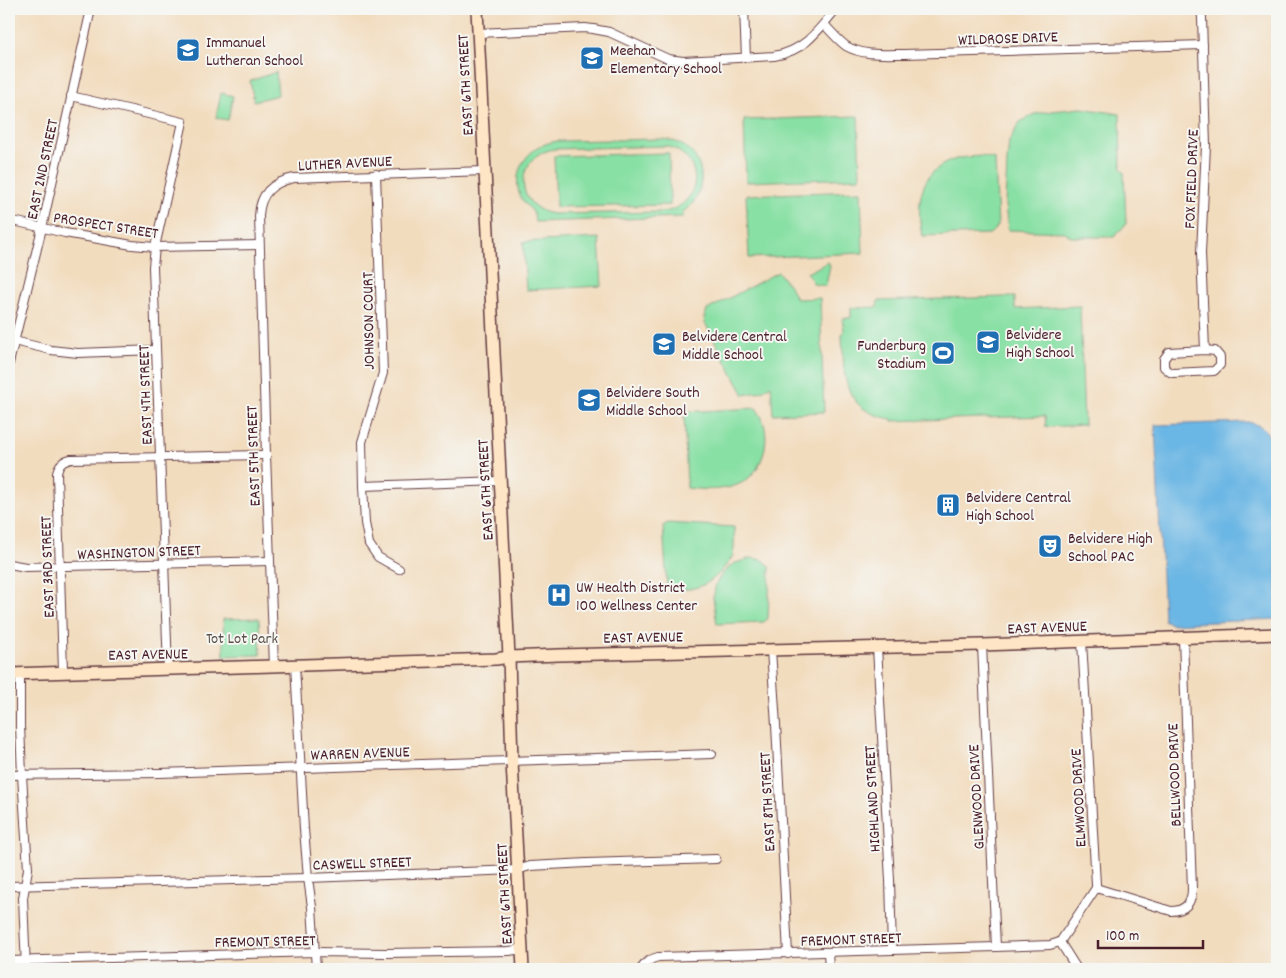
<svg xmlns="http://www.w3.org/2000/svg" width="1286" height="978" font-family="Dekko,sans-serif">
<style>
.green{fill:#88e0a4;stroke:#698068;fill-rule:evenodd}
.water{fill:#6bb6e4;stroke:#5a6a88}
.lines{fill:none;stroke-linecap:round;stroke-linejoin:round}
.street-casing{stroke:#633b41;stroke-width:10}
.secondary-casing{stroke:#633b41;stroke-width:14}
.street{stroke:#fff;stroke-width:8}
.secondary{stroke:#fde5c5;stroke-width:11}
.labels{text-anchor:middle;stroke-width:4;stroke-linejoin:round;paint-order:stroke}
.street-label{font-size:16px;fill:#4a1f2b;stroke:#f6f6f2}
.poi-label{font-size:16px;fill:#4a1f2b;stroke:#f6f6f2;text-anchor:start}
.park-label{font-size:16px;fill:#5a4f49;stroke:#f6f6f2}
</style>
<rect width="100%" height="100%" fill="#f6f6f2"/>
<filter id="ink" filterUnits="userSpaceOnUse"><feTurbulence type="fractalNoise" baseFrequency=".02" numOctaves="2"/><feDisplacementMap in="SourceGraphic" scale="10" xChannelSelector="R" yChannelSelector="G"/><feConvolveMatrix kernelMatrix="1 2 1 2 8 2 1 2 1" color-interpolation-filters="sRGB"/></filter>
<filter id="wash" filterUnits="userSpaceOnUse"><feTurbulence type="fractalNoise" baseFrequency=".0096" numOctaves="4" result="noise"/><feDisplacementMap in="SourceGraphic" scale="20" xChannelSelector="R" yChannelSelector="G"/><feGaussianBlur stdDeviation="1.12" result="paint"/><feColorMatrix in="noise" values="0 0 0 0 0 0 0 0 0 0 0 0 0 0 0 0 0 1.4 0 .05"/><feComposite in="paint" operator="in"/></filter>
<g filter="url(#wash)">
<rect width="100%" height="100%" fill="#f2dcbe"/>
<g class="green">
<path d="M 276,72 L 278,95 L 254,101 L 250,81 Z"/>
<path d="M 221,93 L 233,96 L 228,120 L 216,118 Z"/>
<path d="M 1081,108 L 1120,114 L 1121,169 L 1124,172 L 1126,224 L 1114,237 L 1071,237 L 1065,232 L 1008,230 L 1005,205 L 1007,162 L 1009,141 L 1020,122 L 1035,114 L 1052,111 Z"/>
<path d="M 858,116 L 860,178 L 746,182 L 744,120 Z"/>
<path d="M 661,139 C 692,140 711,169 696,198 C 693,204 688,208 683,212 L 683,217 L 535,222 C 534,220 535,217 534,214 C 532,209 523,204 520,196 C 510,168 531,144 558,141 ZM 666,146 C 705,157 704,204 664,212 L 553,214 C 513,207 514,157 554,149 Z"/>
<path d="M 669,153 L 670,205 L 556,207 L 554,156 Z"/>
<path d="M 981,156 L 995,159 L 998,226 L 990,234 L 922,236 C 917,208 917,177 946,163 C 957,157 970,157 981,156 Z"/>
<path d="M 861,191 L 863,253 L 749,258 L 746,195 Z"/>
<path d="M 599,238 L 602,286 L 526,290 L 523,242 Z"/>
<path d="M 828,262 L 830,265 L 826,286 L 814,284 L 807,273 Z"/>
<path d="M 778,272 L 791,288 L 796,299 L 820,298 L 824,412 L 773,414 L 771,385 L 762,391 L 744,395 L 705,323 L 704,318 L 707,310 Z"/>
<path d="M 1004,297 L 1015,297 L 1015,309 L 1080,306 L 1084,425 L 1046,427 L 1045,416 L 892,421 L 892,419 C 842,411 844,377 842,336 L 844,330 L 842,318 L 851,318 L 851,308 L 877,307 L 878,301 Z"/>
<path d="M 756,408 C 758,411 761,415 762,418 C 772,441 762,476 737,485 C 721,491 704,490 687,488 L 684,412 Z"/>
<path d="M 668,523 L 734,527 C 734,536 735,546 733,555 C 731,560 727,564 724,568 C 708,587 691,593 667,587 L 663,526 Z"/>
<path d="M 751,558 L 763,560 L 770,566 L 768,618 L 764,622 L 717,624 L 713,598 L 716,584 L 722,574 L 733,564 Z"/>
<path d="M 259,618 L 261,655 L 224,656 L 223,619 Z"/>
</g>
<path class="water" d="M 1248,422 C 1267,427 1267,430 1272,449 L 1277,541 L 1277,619 L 1171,624 L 1164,620 L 1155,425 Z"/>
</g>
<g filter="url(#ink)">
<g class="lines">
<g class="street-casing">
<g id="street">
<path d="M 744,9 L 746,58"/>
<path d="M 1201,9 L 1202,18 L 1206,145 L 1201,253 L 1205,350"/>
<path d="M 824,24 C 831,32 838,40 846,46 C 863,56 885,54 904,54 L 1203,45"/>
<path d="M 478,33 L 585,28 L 593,29 L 609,32 L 668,59 L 683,61 L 774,56 C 804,51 818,31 836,9"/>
<path d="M 71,96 L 183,122 L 155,247 L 153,267 L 168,669"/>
<path d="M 376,174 L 383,373 L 362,442 L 363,486 L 365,523 L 369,544 L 378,557 L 399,569"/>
<path d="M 9,220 L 65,233 L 132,245 L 155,247 L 259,245"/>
<path d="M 14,341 L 51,350 L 78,353 L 155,350"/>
<path d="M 1205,350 L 1215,351 L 1220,357 L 1220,365 L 1214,371 L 1173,373 L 1170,372 L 1164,367 L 1164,359 L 1169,352 Z"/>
<path d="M 9,363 L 42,228 L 91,9"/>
<path d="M 363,486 L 500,481"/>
<path d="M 9,564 L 26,567 L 270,561"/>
<path d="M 982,645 L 996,947"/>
<path d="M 877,647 L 890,880 L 892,950"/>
<path d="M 771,650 L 776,725 L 788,954"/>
<path d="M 295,665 L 304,829 L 308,878 L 312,907 L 316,969"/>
<path d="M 274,666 L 266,455 L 259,216 C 260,193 273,182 294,178 L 484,171"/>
<path d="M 63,671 L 57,474 C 58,465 62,461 71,459 L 266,455"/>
<path d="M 20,673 L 20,725 L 22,775 L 28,869 L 23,898 L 26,969"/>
<path d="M 9,775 L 160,773 L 712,754"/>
<path d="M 9,886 L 308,878 L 517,870 L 530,866 L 587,863 L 716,859"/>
<path d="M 1096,888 L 1171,911 C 1185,911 1192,903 1192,889 L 1183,638"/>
<path d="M 1060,942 L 1096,888 L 1096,884 L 1082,641"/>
<path d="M 1060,942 L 1077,969"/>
<path d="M 828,952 L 829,969"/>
<path d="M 9,961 L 315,952 L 386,953 L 509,951 L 522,949"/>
<path d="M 641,969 C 646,962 650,959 658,957 L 892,950 L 996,947 L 1050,945 L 1060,942"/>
</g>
</g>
<g class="secondary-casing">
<g id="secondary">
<path d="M 477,9 L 509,657 L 512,762 L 523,969"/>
<path d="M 9,674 L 496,659 L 509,657 L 559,655 L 982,645 L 1277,634"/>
</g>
</g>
<use href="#street" class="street"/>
<use href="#secondary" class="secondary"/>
</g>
</g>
<defs>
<g id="school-square" transform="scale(1.25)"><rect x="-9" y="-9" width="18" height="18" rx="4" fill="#1f6fb2" stroke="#f6f6f2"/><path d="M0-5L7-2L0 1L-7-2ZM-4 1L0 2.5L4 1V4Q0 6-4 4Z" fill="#fff"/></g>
<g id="stadium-square" transform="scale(1.25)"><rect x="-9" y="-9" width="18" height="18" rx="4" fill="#1f6fb2" stroke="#f6f6f2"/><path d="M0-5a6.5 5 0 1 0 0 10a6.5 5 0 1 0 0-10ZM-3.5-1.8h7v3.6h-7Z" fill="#fff"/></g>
<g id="building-square" transform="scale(1.25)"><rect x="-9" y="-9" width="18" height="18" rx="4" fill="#1f6fb2" stroke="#f6f6f2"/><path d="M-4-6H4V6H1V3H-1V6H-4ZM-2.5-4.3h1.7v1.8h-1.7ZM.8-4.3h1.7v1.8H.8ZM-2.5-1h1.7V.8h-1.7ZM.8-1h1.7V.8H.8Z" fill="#fff"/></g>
<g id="theatre-square" transform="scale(1.25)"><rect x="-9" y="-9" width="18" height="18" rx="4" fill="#1f6fb2" stroke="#f6f6f2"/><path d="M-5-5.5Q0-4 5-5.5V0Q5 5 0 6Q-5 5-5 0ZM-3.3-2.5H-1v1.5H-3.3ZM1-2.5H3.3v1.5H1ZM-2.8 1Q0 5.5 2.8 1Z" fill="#fff"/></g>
<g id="hospital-square" transform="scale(1.25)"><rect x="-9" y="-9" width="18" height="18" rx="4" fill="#1f6fb2" stroke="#f6f6f2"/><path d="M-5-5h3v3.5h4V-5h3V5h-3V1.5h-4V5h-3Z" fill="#fff"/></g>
</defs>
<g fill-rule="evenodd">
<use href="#school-square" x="188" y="50"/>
<use href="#school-square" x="592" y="58"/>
<use href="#school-square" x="988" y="342"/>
<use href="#school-square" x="664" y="344"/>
<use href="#stadium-square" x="943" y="353"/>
<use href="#school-square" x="589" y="400"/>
<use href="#building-square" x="948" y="505"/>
<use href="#theatre-square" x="1050" y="546"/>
<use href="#hospital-square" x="559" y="595"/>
</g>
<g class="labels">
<g class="street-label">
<text transform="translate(1008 37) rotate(-2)" y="6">WILDROSE DRIVE</text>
<text transform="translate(464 85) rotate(-93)" y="6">EAST 6TH STREET</text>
<text transform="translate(345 162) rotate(-3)" y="6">LUTHER AVENUE</text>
<text transform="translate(41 169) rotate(-78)" y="6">EAST 2ND STREET</text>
<text transform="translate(1190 179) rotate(-88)" y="6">FOX FIELD DRIVE</text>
<text transform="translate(106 224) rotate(9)" y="6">PROSPECT STREET</text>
<text transform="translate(367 321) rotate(-91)" y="6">JOHNSON COURT</text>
<text transform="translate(144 395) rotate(-92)" y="6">EAST 4TH STREET</text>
<text transform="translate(252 456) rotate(-92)" y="6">EAST 5TH STREET</text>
<text transform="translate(484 490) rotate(-93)" y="6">EAST 6TH STREET</text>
<text transform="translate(139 551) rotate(-2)" y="6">WASHINGTON STREET</text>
<text transform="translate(46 567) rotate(-92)" y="6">EAST 3RD STREET</text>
<text transform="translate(1047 626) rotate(-2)" y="6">EAST AVENUE</text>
<text transform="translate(643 636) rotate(-1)" y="6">EAST AVENUE</text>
<text transform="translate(148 653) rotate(-1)" y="6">EAST AVENUE</text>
<text transform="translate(360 752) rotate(-2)" y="6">WARREN AVENUE</text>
<text transform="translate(1173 775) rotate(-92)" y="6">BELLWOOD DRIVE</text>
<text transform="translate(975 797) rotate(-93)" y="6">GLENWOOD DRIVE</text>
<text transform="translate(1077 798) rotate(-93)" y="6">ELMWOOD DRIVE</text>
<text transform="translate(871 799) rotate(-93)" y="6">HIGHLAND STREET</text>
<text transform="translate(766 802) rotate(-93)" y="6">EAST 8TH STREET</text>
<text transform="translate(362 862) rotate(-2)" y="6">CASWELL STREET</text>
<text transform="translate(503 894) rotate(-93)" y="6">EAST 6TH STREET</text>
<text transform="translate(851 938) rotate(-2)" y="6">FREMONT STREET</text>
<text transform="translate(265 940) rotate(-1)" y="6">FREMONT STREET</text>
</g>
<g class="poi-label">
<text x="206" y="47">Immanuel<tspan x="206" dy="18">Lutheran School</tspan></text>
<text x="610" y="55">Meehan<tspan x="610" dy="18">Elementary School</tspan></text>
<text x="1006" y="339">Belvidere<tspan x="1006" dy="18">High School</tspan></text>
<text x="682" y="341">Belvidere Central<tspan x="682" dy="18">Middle School</tspan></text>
<text x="926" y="350" text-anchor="end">Funderburg<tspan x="926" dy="18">Stadium</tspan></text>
<text x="606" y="397">Belvidere South<tspan x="606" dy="18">Middle School</tspan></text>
<text x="966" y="502">Belvidere Central<tspan x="966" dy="18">High School</tspan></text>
<text x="1068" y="543">Belvidere High<tspan x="1068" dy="18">School PAC</tspan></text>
<text x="576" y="592">UW Health District<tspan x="576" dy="18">100 Wellness Center</tspan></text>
</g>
<g class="park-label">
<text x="242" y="643">Tot Lot Park</text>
</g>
</g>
<rect width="1286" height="978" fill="none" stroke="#f6f6f2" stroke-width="30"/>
<path d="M1098 940v8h105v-8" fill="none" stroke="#4a1f2b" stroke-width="2.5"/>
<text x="1106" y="940" font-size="15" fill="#4a1f2b" stroke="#f6f6f2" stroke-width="4" paint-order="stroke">100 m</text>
</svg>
